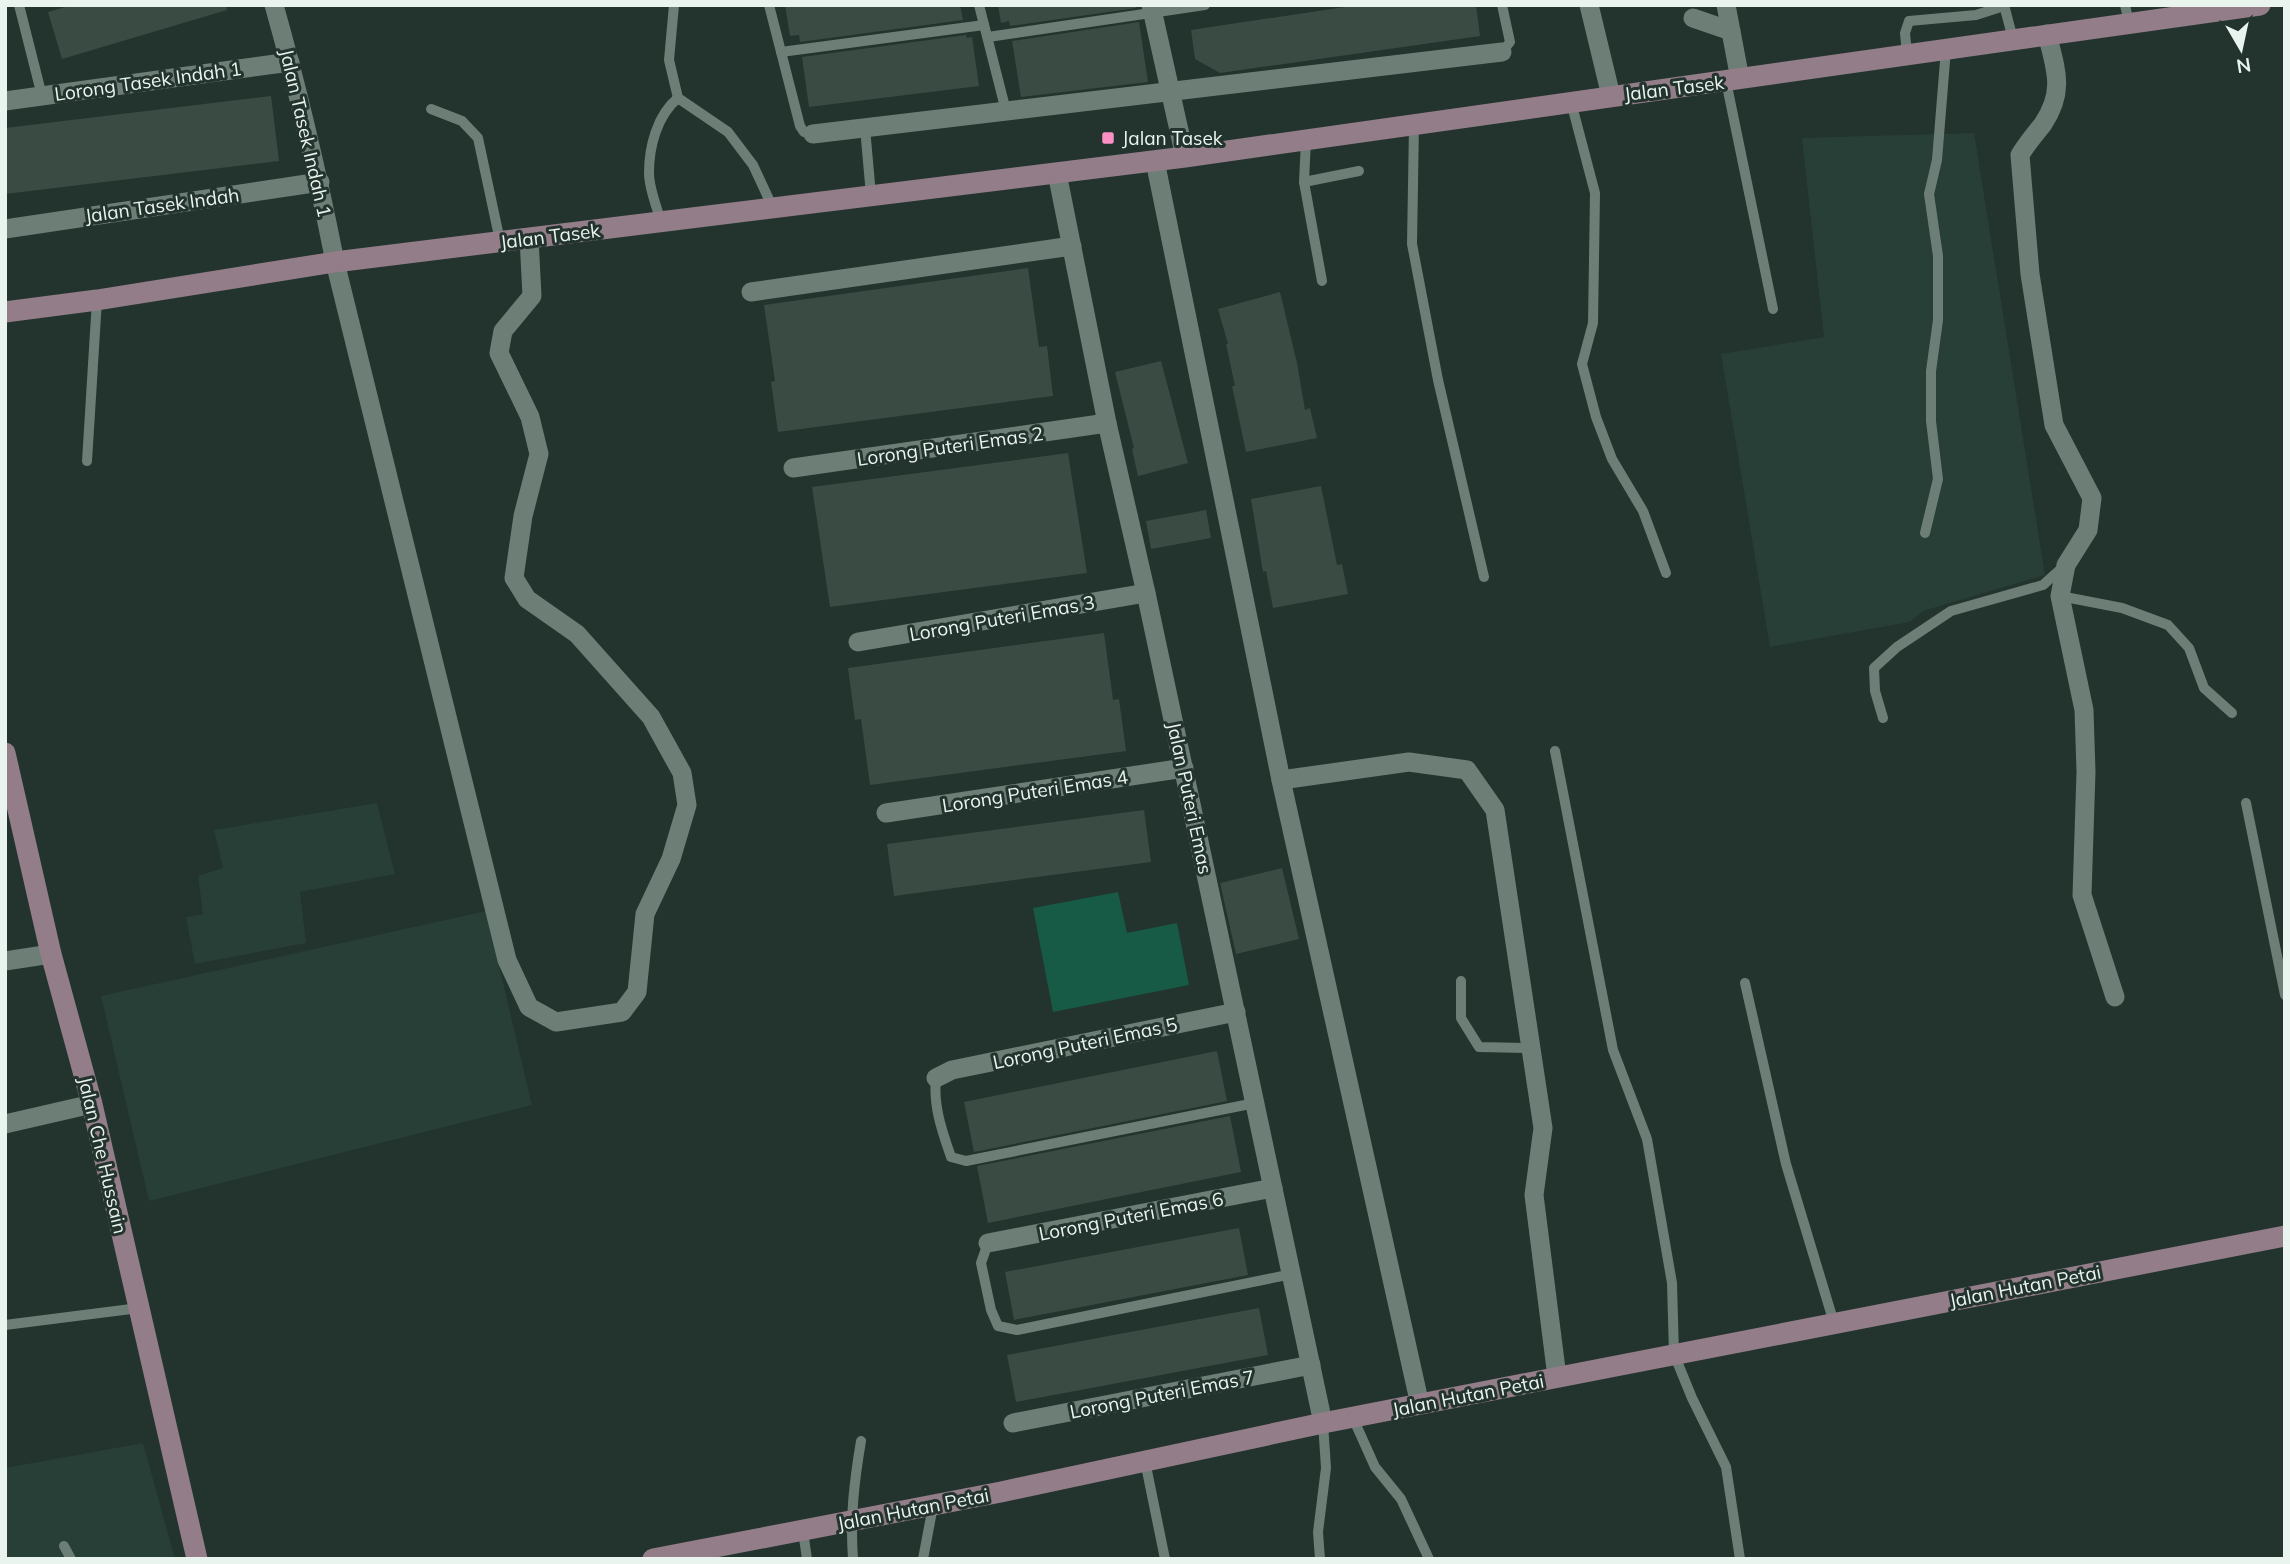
<svg xmlns="http://www.w3.org/2000/svg" width="2290" height="1564" font-family="Mulish,sans-serif">
<style>
.built{fill:#273f36}
.green{fill:#175b46}
.building{fill:#3a4b44}
.lines{fill:none;stroke-linecap:round;stroke-linejoin:round}
.lane{stroke:#6c7e76;stroke-width:10}
.street{stroke:#6c7e76;stroke-width:19}
.secondary{stroke:#927d88;stroke-width:21}
.poi-dot{fill:#fc8fc3;stroke:#23332d;stroke-width:2.5}
.labels{text-anchor:middle;stroke-width:6;stroke-linejoin:round;paint-order:stroke}
.street-label{font-size:19px;fill:#eaf4ef;stroke:#23332d}
.poi-label{font-size:19px;fill:#eaf4ef;stroke:#23332d;text-anchor:start}
</style>
<rect width="100%" height="100%" fill="#23332d"/>
<g class="built">
<path d="M 1974,133 L 2045,575 L 1923,611 L 1910,622 L 1770,647 L 1721,354 L 1824,337 L 1802,138 Z"/>
<path d="M 377,803 L 395,874 L 300,892 L 306,943 L 195,964 L 186,917 L 203,914 L 198,876 L 223,868 L 214,830 Z"/>
<path d="M 486,911 L 532,1105 L 149,1201 L 101,996 Z"/>
<path d="M 143,1443 L 175,1559 L 5,1559 L 5,1468 Z"/>
</g>
<path class="green" d="M 1118,892 L 1127,933 L 1177,923 L 1189,985 L 1053,1012 L 1033,908 Z"/>
<g class="building">
<path d="M 72,5 L 226,5 L 227,10 L 62,59 L 48,12 Z"/>
<path d="M 785,5 L 960,5 L 963,20 L 800,42 L 799,35 L 790,36 Z"/>
<path d="M 998,5 L 1136,5 L 1136,8 L 1010,26 L 1009,21 L 1001,23 Z"/>
<path d="M 1358,5 L 1476,5 L 1480,36 L 1220,73 L 1195,59 L 1191,30 Z"/>
<path d="M 1139,22 L 1148,82 L 1021,97 L 1012,41 Z"/>
<path d="M 966,35 L 967,38 L 972,37 L 979,86 L 809,107 L 802,57 Z"/>
<path d="M 271,96 L 279,161 L 5,194 L 5,128 Z"/>
<path d="M 1028,268 L 1039,347 L 1047,346 L 1053,396 L 778,432 L 771,382 L 775,381 L 764,305 Z"/>
<path d="M 1280,292 L 1297,363 L 1305,410 L 1310,408 L 1317,438 L 1246,452 L 1232,386 L 1235,386 L 1226,344 L 1228,344 L 1218,309 Z"/>
<path d="M 1161,361 L 1188,463 L 1138,476 L 1132,449 L 1134,448 L 1115,372 Z"/>
<path d="M 1068,453 L 1087,573 L 830,607 L 812,487 Z"/>
<path d="M 1321,486 L 1337,565 L 1342,564 L 1348,594 L 1273,608 L 1266,571 L 1263,572 L 1251,499 Z"/>
<path d="M 1206,510 L 1211,538 L 1151,549 L 1146,521 Z"/>
<path d="M 1104,633 L 1113,700 L 1119,699 L 1126,751 L 870,785 L 861,719 L 855,720 L 848,668 Z"/>
<path d="M 1144,810 L 1151,862 L 894,896 L 887,844 Z"/>
<path d="M 1282,868 L 1299,939 L 1236,954 L 1220,883 Z"/>
<path d="M 1217,1051 L 1227,1101 L 974,1152 L 964,1102 Z"/>
<path d="M 1230,1116 L 1241,1172 L 988,1223 L 977,1166 Z"/>
<path d="M 1239,1228 L 1248,1275 L 1014,1320 L 1005,1272 Z"/>
<path d="M 1259,1308 L 1268,1355 L 1016,1402 L 1007,1355 Z"/>
</g>
<g class="lines">
<g class="lane">
<path d="M 19,5 L 42,96"/>
<path d="M 674,5 L 669,60 L 678,98 L 728,132 L 753,165 L 773,208"/>
<path d="M 769,5 L 800,126 L 804,132 L 813,134"/>
<path d="M 979,5 L 1006,111"/>
<path d="M 1502,5 L 1510,42 L 1502,52"/>
<path d="M 2004,5 L 2013,39"/>
<path d="M 2125,5 L 2129,23"/>
<path d="M 988,37 L 1205,5"/>
<path d="M 781,52 L 984,25"/>
<path d="M 1907,54 L 1905,33 L 1909,21 L 1976,15 L 2004,6"/>
<path d="M 1726,81 L 1773,309"/>
<path d="M 1571,102 L 1595,193 L 1593,323 L 1582,364 L 1596,417 L 1612,459 L 1643,511 L 1666,573"/>
<path d="M 431,109 L 462,121 L 478,138 L 500,241"/>
<path d="M 1414,125 L 1412,244 L 1438,380 L 1484,577"/>
<path d="M 865,128 L 871,195"/>
<path d="M 1306,140 L 1304,182 L 1322,281"/>
<path d="M 1304,182 L 1359,171"/>
<path d="M 661,222 C 657,207 649,189 649,173 C 649,147 657,115 678,98"/>
<path d="M 87,461 L 97,300"/>
<path d="M 1925,533 L 1938,479 L 1931,421 L 1931,371 L 1938,320 L 1938,256 L 1929,194 L 1937,160 L 1946,49"/>
<path d="M 2060,596 L 2122,608 L 2168,625 L 2189,648 L 2204,688 L 2232,713"/>
<path d="M 1883,718 L 1875,691 L 1874,668 L 1897,647 L 1951,611 L 2043,585 L 2063,567"/>
<path d="M 1555,751 L 1613,1050 L 1647,1139 L 1672,1283 L 1674,1354 L 1692,1398 L 1726,1467 L 1740,1559"/>
<path d="M 2246,803 L 2285,995"/>
<path d="M 1461,981 L 1461,1018 L 1479,1047 L 1531,1048"/>
<path d="M 1745,983 L 1786,1164 L 1834,1323"/>
<path d="M 936,1078 C 933,1106 942,1131 951,1157 L 966,1161 L 1255,1103"/>
<path d="M 988,1243 L 981,1263 L 991,1310 L 998,1326 L 1017,1330 L 1292,1274"/>
<path d="M 5,1325 L 139,1308"/>
<path d="M 1353,1418 L 1375,1467 L 1401,1499 L 1429,1559"/>
<path d="M 1145,1461 L 1165,1559"/>
<path d="M 803,1531 L 807,1559"/>
<path d="M 64,1546 L 71,1559"/>
<path d="M 853,1559 C 850,1517 854,1483 861,1441"/>
<path d="M 923,1559 L 933,1506"/>
<path d="M 1320,1559 L 1318,1532 L 1326,1468 L 1323,1423"/>
</g>
<g class="street">
<path d="M 274,5 C 298,90 318,176 335,262 L 507,960 L 529,1007 L 556,1022 L 622,1012 L 637,992 L 645,914 L 671,859 L 687,805 L 682,773 L 651,717 L 577,634 L 527,599 L 514,578 L 523,516 L 539,454 L 530,417 L 499,353 L 503,331 L 532,296 L 529,238"/>
<path d="M 1151,5 L 1185,157"/>
<path d="M 1589,5 L 1611,96"/>
<path d="M 1726,5 L 1740,79"/>
<path d="M 1693,18 L 1731,31"/>
<path d="M 2047,34 C 2056,70 2065,91 2043,124 C 2035,134 2027,143 2020,155 L 2030,274 L 2054,425 L 2092,498 L 2088,530 L 2066,565 L 2060,596 L 2084,710 L 2086,772 L 2082,895 L 2115,997"/>
<path d="M 5,101 L 290,62"/>
<path d="M 813,134 L 1502,52"/>
<path d="M 1155,161 L 1281,780 L 1420,1405"/>
<path d="M 1057,173 L 1107,423 L 1146,593 L 1323,1423"/>
<path d="M 5,229 L 320,182"/>
<path d="M 751,292 L 1072,246"/>
<path d="M 793,468 L 1107,423"/>
<path d="M 858,642 L 1146,593"/>
<path d="M 1281,780 L 1409,762 L 1467,770 L 1495,810 L 1543,1128 L 1534,1195 L 1557,1377"/>
<path d="M 886,813 L 1184,768"/>
<path d="M 5,961 L 51,954"/>
<path d="M 936,1078 L 952,1070 L 1236,1012"/>
<path d="M 5,1124 L 92,1104"/>
<path d="M 988,1243 L 1273,1188"/>
<path d="M 1013,1423 L 1311,1365"/>
</g>
<g class="secondary">
<path d="M 5,312 L 97,300 L 335,262 L 1185,157 L 2260,5"/>
<path d="M 5,753 L 51,954 L 92,1104 L 197,1559"/>
<path d="M 653,1559 L 1001,1492 L 1323,1423 L 2285,1236"/>
</g>
</g>
<rect class="poi-dot" x="1101" y="131" width="14" height="14" rx="3.5"/>
<g class="labels">
<g class="street-label">
<text transform="translate(148 81) rotate(-8)" y="7">Lorong Tasek Indah 1</text>
<text transform="translate(1674 88) rotate(-7)" y="7">Jalan Tasek</text>
<text transform="translate(306 133) rotate(77)" y="7">Jalan Tasek Indah 1</text>
<text transform="translate(162 205) rotate(-8)" y="7">Jalan Tasek Indah</text>
<text transform="translate(550 236) rotate(-7)" y="7">Jalan Tasek</text>
<text transform="translate(950 446) rotate(-8)" y="7">Lorong Puteri Emas 2</text>
<text transform="translate(1002 618) rotate(-10)" y="7">Lorong Puteri Emas 3</text>
<text transform="translate(1035 791) rotate(-9)" y="7">Lorong Puteri Emas 4</text>
<text transform="translate(1190 798) rotate(78)" y="7">Jalan Puteri Emas</text>
<text transform="translate(1085 1043) rotate(-12)" y="7">Lorong Puteri Emas 5</text>
<text transform="translate(103 1155) rotate(77)" y="7">Jalan Che Hussain</text>
<text transform="translate(1131 1216) rotate(-11)" y="7">Lorong Puteri Emas 6</text>
<text transform="translate(2025 1286) rotate(-11)" y="7">Jalan Hutan Petai</text>
<text transform="translate(1162 1394) rotate(-11)" y="7">Lorong Puteri Emas 7</text>
<text transform="translate(1468 1395) rotate(-11)" y="7">Jalan Hutan Petai</text>
<text transform="translate(913 1509) rotate(-11)" y="7">Jalan Hutan Petai</text>
</g>
<g class="poi-label">
<text x="1122" y="145">Jalan Tasek</text>
</g>
</g>
<rect width="2290" height="1564" fill="none" stroke="#eaf4ef" stroke-width="14"/>
<g transform="translate(2241 49) rotate(171)" stroke="#23332d" stroke-width="5" paint-order="stroke">
<path d="M0-5L12 26L0 18L-12 26Z" fill="#eaf4ef"/>
<text y="-10" font-size="19" font-weight="bold" text-anchor="middle" fill="#eaf4ef">N</text>
</g>
</svg>
